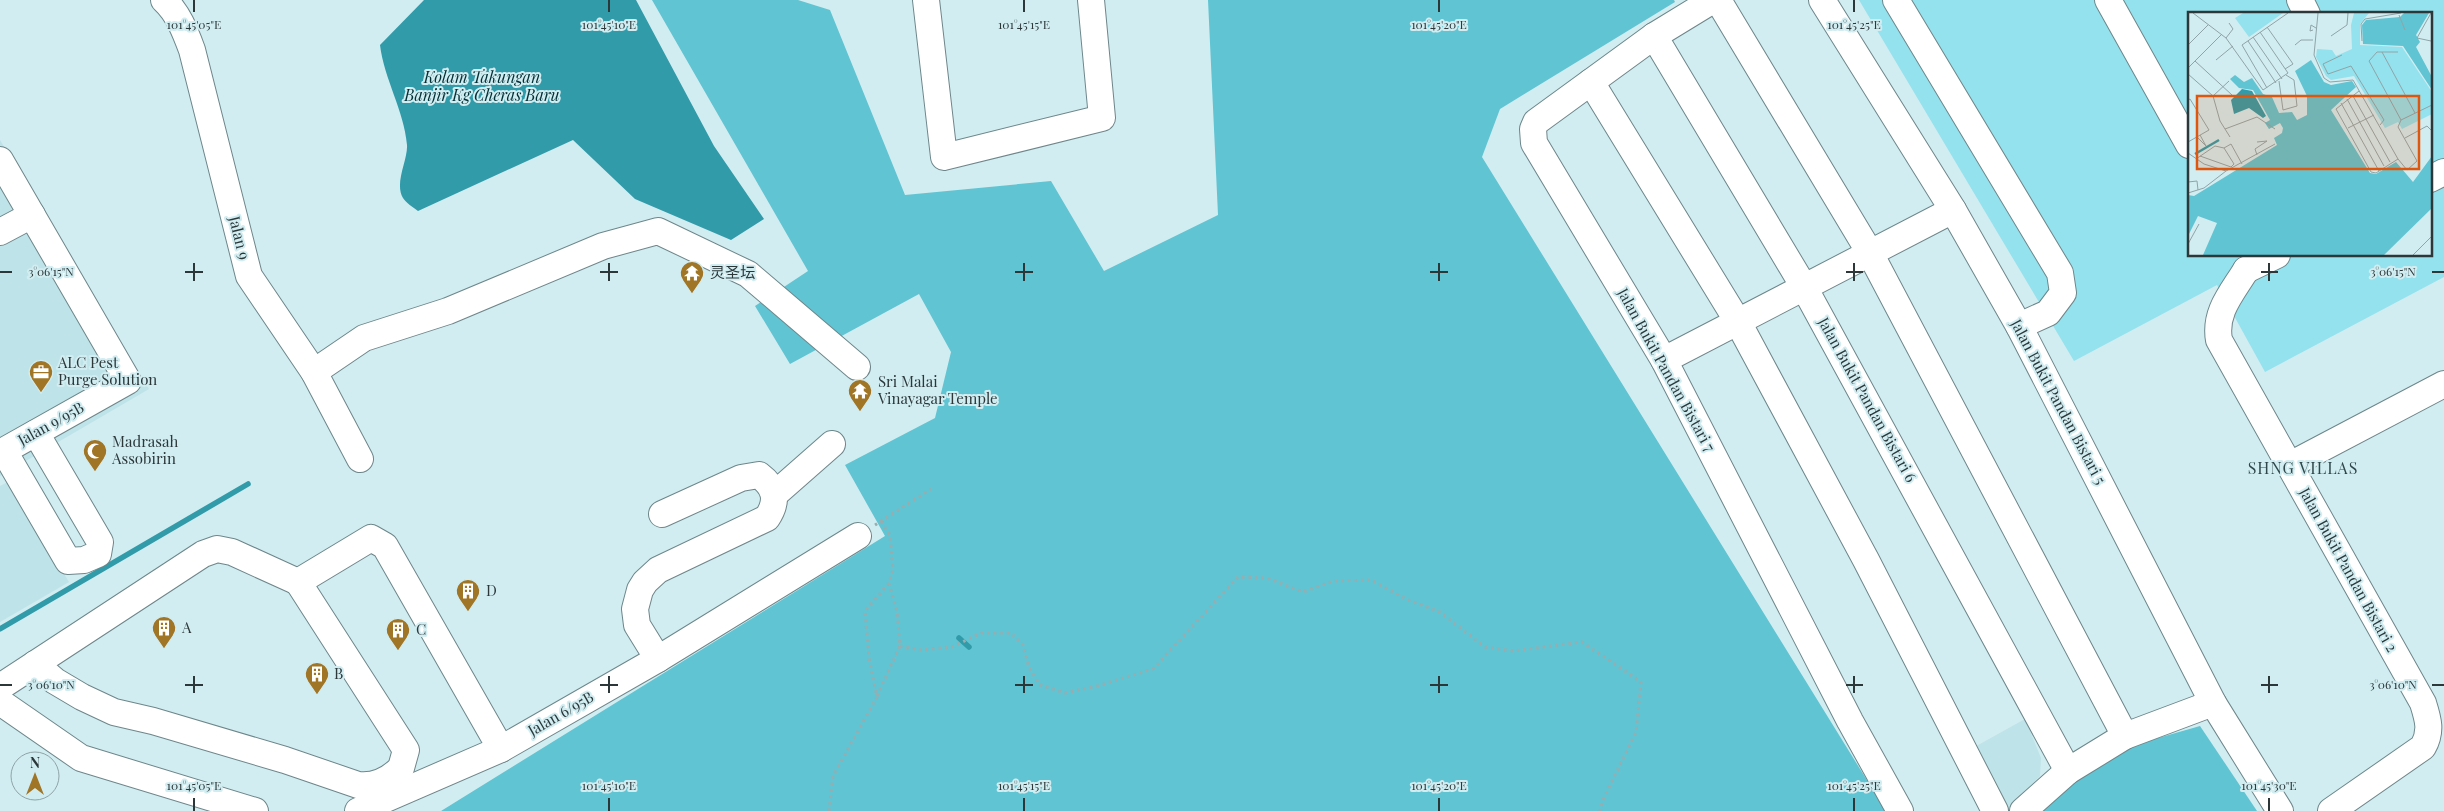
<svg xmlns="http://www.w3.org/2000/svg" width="2444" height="811" font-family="'Playfair Display','Noto Sans SC',serif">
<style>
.built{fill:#bee3e8}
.green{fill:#94e2ed;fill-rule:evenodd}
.forest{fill:#60c4d2}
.water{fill:#319ba9}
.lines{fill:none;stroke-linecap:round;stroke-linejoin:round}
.stream{stroke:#319ba9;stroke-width:5.5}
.minor-casing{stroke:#6d868a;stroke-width:28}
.path{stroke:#97adb0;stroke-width:3;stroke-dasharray:2.5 4;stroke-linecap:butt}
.minor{stroke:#fff;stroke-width:26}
.ticks{fill:none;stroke:#2c3739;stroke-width:2}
.labels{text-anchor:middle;stroke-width:4;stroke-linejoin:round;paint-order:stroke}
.street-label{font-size:15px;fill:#2c3739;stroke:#d1edf1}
.poi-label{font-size:15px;fill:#2c3739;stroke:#d1edf1;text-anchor:start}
.water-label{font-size:16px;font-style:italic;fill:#003036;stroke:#d1edf1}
.neighbourhood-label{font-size:16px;letter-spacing:1px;fill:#2f474b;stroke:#d1edf1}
.inset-river{fill:none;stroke:#319ba9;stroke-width:2.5}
.inset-road{fill:none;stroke:#8fa4a7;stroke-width:1}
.view{fill:#df570e;fill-opacity:0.15;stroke:#df570e;stroke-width:2.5}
.inset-edge{fill:none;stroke:#2c3739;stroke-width:2.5}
.ticks-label{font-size:12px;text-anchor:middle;fill:#2c3739;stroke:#d1edf1;stroke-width:4;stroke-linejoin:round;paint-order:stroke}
</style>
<rect width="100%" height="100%" fill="#d1edf1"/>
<g class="built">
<path d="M 0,140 L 149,389 L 0,476 Z"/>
<path d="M 8,482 L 69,582 L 0,622 L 0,486 Z"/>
<path d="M 2025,719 L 2041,758 L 2040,776 L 2006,811 L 1971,749 Z"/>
</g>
<path class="green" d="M 1859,0 L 2444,0 L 2444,277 L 2265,372 L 2217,285 L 2074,361 ZM 2189,14 L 2430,14 L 2430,255 L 2189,255 Z"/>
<g class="forest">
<path d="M 652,0 L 798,0 L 830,10 L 905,195 L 1051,181 L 1104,271 L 1218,215 L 1208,0 L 1674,0 L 1675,2 L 1500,109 L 1482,157 L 1886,811 L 441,811 L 885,536 L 845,465 L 935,418 L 951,352 L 919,294 L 790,364 L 755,306 L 808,271 Z"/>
<path d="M 2200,726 L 2257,811 L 2042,811 L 2076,780 L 2130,746 Z"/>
</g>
<path class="water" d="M 424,0 L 636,0 L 714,146 L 764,219 L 731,240 L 635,199 L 573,140 L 418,211 C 413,207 406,203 403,198 C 394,183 408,160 407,145 C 404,110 384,79 380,45 Z"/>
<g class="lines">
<g class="stream">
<path d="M 0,629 L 248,484"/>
<path d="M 959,638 L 969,647"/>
</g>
<g class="minor-casing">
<g id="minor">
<path d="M 164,0 C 178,13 185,31 192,50 L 249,276 L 314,372 L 360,459"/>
<path d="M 926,0 L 944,157 L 1102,118 L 1091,0"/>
<path d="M 1713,0 L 1654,36 L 1536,122 L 1533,129 L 1534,143 L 1664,360 L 1850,721 L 1900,811"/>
<path d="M 1718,0 L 1870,253 L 2125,736"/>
<path d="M 1822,0 L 1953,210 L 2019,326 L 2213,703 L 2280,811"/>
<path d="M 1896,0 L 2060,273 L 2063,293 L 2048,313 L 2019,326"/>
<path d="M 2108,0 L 2189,145"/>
<path d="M 2300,0 L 2307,14"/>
<path d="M 1654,36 L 1804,287 L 2068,771"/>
<path d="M 1591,82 L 1738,322 L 1866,560 L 1995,811"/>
<path d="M 0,160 L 128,381 L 0,453"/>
<path d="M 2430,179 L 2444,172"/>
<path d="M 0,232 L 32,215"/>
<path d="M 2246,270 C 2232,293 2214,312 2219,340 L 2423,703 C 2428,719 2432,731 2423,747 L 2331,811"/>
<path d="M 2246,270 L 2277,255"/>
<path d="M 1664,360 L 1953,210"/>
<path d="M 314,372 L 364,338 L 448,311 L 603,246 L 658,231 L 748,274 L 857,367"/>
<path d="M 4,451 L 68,561 L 84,560 L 98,554 L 100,542 L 36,433"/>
<path d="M 2290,465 L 2444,384"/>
<path d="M 774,495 L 832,444"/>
<path d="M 658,659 L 637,625 L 635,609 L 640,590 L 645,582 L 658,570 L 767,518 C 779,500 775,487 759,475 L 741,478 L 662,514"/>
<path d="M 35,664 L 55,681 L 82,697 L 114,712 L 153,721 L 285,760 L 358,785 C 375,787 389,780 401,768 L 406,750 L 298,582"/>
<path d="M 0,687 L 203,554 L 217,549 L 232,552 L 298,582 L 371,538 L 385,546 L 501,749"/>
<path d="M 0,702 L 81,758 L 255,811"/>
<path d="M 358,811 L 501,749 L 658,659 L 858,536"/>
<path d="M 2023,811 L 2068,771 L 2125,736 L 2213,703"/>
</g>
</g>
<g class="path">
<path d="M 875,525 L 931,489"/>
<path d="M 900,646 L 920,650 L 952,647 L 981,633 L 1011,633 L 1023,645 L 1029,668 L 1040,685 L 1065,693 L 1097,686 L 1153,669 L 1238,577 L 1267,578 L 1303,592 L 1334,581 L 1371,580 L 1408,600 L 1440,612 L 1485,647 L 1513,651 L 1582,642 L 1641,682 L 1636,732 L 1602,802 L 1600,811"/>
<path d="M 877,696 L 900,646 L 897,611 L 889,584"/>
<path d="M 829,811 L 833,776 L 877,697 L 869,658 L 865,611 L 889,583 L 893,570 L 890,535 L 881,521"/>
</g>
<use href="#minor" class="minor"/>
</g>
<path class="ticks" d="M 194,0 L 194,12M 609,0 L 609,12M 1024,0 L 1024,12M 1439,0 L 1439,12M 1854,0 L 1854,12M 194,263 L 194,281M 609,263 L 609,281M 1024,263 L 1024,281M 1439,263 L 1439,281M 1854,263 L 1854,281M 2269,263 L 2269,281M 0,272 L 12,272M 185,272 L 203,272M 600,272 L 618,272M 1015,272 L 1033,272M 1430,272 L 1448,272M 1846,272 L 1863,272M 2261,272 L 2278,272M 2432,272 L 2444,272M 194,676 L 194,693M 609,676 L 609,693M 1024,676 L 1024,693M 1439,676 L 1439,693M 1854,676 L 1854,693M 2269,676 L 2269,693M 0,685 L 12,685M 185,685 L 203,685M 600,685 L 618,685M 1015,685 L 1033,685M 1430,685 L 1448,685M 1846,685 L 1863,685M 2261,685 L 2278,685M 2432,685 L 2444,685M 194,798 L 194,811M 609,798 L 609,811M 1024,798 L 1024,811M 1439,798 L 1439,811M 1854,798 L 1854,811M 2269,798 L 2269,811"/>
<defs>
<g id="temple-pin" transform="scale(1.25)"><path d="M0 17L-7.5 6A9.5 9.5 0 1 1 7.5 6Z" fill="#a07525" stroke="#d1edf1"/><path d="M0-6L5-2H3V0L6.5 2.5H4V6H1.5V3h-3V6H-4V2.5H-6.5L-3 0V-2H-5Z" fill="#fff"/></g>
<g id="office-pin" transform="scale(1.25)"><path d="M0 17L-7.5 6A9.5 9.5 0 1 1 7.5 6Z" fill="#a07525" stroke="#d1edf1"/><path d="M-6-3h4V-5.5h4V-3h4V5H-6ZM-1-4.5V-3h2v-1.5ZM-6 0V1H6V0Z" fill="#fff"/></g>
<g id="mosque-pin" transform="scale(1.25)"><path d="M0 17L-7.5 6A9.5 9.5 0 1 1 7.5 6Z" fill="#a07525" stroke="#d1edf1"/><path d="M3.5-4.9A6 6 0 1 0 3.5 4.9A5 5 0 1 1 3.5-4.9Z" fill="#fff"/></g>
<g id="building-pin" transform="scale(1.25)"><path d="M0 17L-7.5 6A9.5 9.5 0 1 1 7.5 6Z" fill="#a07525" stroke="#d1edf1"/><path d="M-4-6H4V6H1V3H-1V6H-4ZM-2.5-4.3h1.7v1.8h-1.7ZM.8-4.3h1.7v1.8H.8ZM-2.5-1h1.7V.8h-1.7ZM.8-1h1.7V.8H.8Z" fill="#fff"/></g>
</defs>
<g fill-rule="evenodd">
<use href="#temple-pin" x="692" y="273"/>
<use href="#office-pin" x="41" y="372"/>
<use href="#temple-pin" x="860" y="391"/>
<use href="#mosque-pin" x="95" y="451"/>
<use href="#building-pin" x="468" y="591"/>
<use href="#building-pin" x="164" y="628"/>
<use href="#building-pin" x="398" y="630"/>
<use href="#building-pin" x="317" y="674"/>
</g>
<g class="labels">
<g class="street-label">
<text transform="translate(239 238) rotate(76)" y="5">Jalan 9</text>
<text transform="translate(1666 370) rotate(61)" y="5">Jalan Bukit Pandan Bistari 7</text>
<text transform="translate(1867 400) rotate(61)" y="5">Jalan Bukit Pandan Bistari 6</text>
<text transform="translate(2058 402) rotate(62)" y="5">Jalan Bukit Pandan Bistari 5</text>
<text transform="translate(51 424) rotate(-29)" y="5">Jalan 9/95B</text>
<text transform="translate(2348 570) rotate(61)" y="5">Jalan Bukit Pandan Bistari 2</text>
<text transform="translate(561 714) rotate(-30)" y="5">Jalan 6/95B</text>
</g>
<g class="poi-label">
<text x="710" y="278">灵圣坛</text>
<text x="58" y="368">ALC Pest<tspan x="58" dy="17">Purge Solution</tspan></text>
<text x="878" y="387">Sri Malai<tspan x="878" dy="17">Vinayagar Temple</tspan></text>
<text x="112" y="447">Madrasah<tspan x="112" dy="17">Assobirin</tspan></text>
<text x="486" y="596">D</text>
<text x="182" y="633">A</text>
<text x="416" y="635">C</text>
<text x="334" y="679">B</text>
</g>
<g class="water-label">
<text x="482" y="83">Kolam Takungan<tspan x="482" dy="18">Banjir Kg Cheras Baru</tspan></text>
</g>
<g class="neighbourhood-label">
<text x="2303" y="474">SHNG VILLAS</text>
</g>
</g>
<g transform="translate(2188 12)">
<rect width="244" height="244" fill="#d1edf1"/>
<path d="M 55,1 L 95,1 L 61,25 L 47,6 ZM 166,1 L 181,1 L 172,12 L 172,33 L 214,35 L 244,80 L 244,102 L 214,117 L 210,110 L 197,116 L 166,64 L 143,68 L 138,64 L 128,45 L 129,37 L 144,38 L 148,44 L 164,37 L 163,13 Z" fill="#94e2ed"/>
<path d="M 216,1 L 241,1 L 228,23 L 232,30 L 228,35 L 244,65 L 244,78 L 215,34 L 175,32 L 174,13 L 178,8 L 212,5 ZM 123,48 L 136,70 L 143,73 L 164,69 L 168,75 L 143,98 L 182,161 L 188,162 L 208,150 L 225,170 L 244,144 L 244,196 L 196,243 L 15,243 L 29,211 L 10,204 L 0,224 L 0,183 L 6,184 L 89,133 L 86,126 L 94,121 L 95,116 L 92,111 L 81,117 L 77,111 L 82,108 L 65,78 L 51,76 L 42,67 L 47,63 L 56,70 L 64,66 L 75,82 L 84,85 L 91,101 L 104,100 L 109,108 L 119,103 L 119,84 L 107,59 Z" fill="#60c4d2"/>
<path d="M 54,77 L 64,79 L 78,104 L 75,106 L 61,96 L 46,102 L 43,88 Z" fill="#319ba9"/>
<path class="inset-river" d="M 7,142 L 31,128"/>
<path class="inset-road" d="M 5,1 L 38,26 L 75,78 L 100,61 L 72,20M 130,1 L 126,43 L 136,66 L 142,70 L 165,68 L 210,147 L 219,158 L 229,149 L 210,115 L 213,108M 243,1 L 229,26 L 243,29M 211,3 L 217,18M 79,15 L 103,49 L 105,52 L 97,57M 125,18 L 122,19 L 123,13 L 128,16M 143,24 L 159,13 L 160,1M 65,25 L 94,67M 38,26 L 45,17 L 41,11M 244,28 L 244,44M 60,29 L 88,71M 174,29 L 173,12 L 177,7 L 213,1M 0,33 L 20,13M 107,33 L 113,28 L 125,28M 194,40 L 210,40M 154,43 L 135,52 L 140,62 L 163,54 L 196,108 L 192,113M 28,48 L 45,34M 7,49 L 44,83M 0,56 L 34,22M 0,62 L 25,84 L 32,109 L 42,125M 91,69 L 95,98 L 109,94 L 106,68 L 98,63M 79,76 L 54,33 L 100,1M 171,79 L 148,97 L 183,160 L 188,161 L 210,147M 25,84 L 41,69M 165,84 L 202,150M 159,87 L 196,154M 0,88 L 2,87 L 21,118 L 0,130M 153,91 L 191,159M 213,108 L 181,49 L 189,40 L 194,40 L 227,101M 213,108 L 244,93M 160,116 L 186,103M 37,117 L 69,105 L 87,117M 9,125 L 18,134 L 12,123M 217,126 L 239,114 L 244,119M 0,141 L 16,152 L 38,159 L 87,132M 69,143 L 67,137 L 79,129 L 69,130M 12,144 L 43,155 L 46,152 L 36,136M 8,147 L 27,134 L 36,136 L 43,132 L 54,152M 0,170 L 9,169 L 10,178M 0,181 L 16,176 L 38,159M 0,232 L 11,212M 225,243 L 244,224"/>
<path class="view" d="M 9,84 L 231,84 L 231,157 L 9,157 Z"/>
<rect width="244" height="244" class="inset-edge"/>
</g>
<g class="ticks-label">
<text x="194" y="29">101°45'05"E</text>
<text x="609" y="29">101°45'10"E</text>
<text x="1024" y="29">101°45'15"E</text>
<text x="1439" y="29">101°45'20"E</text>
<text x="1854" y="29">101°45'25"E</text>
<text x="51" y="276">3°06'15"N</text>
<text x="2393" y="276">3°06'15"N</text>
<text x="51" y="689">3°06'10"N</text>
<text x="2393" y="689">3°06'10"N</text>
<text x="194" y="790">101°45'05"E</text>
<text x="609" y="790">101°45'10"E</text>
<text x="1024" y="790">101°45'15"E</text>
<text x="1439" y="790">101°45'20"E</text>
<text x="1854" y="790">101°45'25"E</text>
<text x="2269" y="790">101°45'30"E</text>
</g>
<g transform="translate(35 776)"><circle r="24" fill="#d1edf1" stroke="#8fa4a7"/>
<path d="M0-4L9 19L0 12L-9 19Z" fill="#a07525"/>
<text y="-8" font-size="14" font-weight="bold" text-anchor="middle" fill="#2c3739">N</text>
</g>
</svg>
